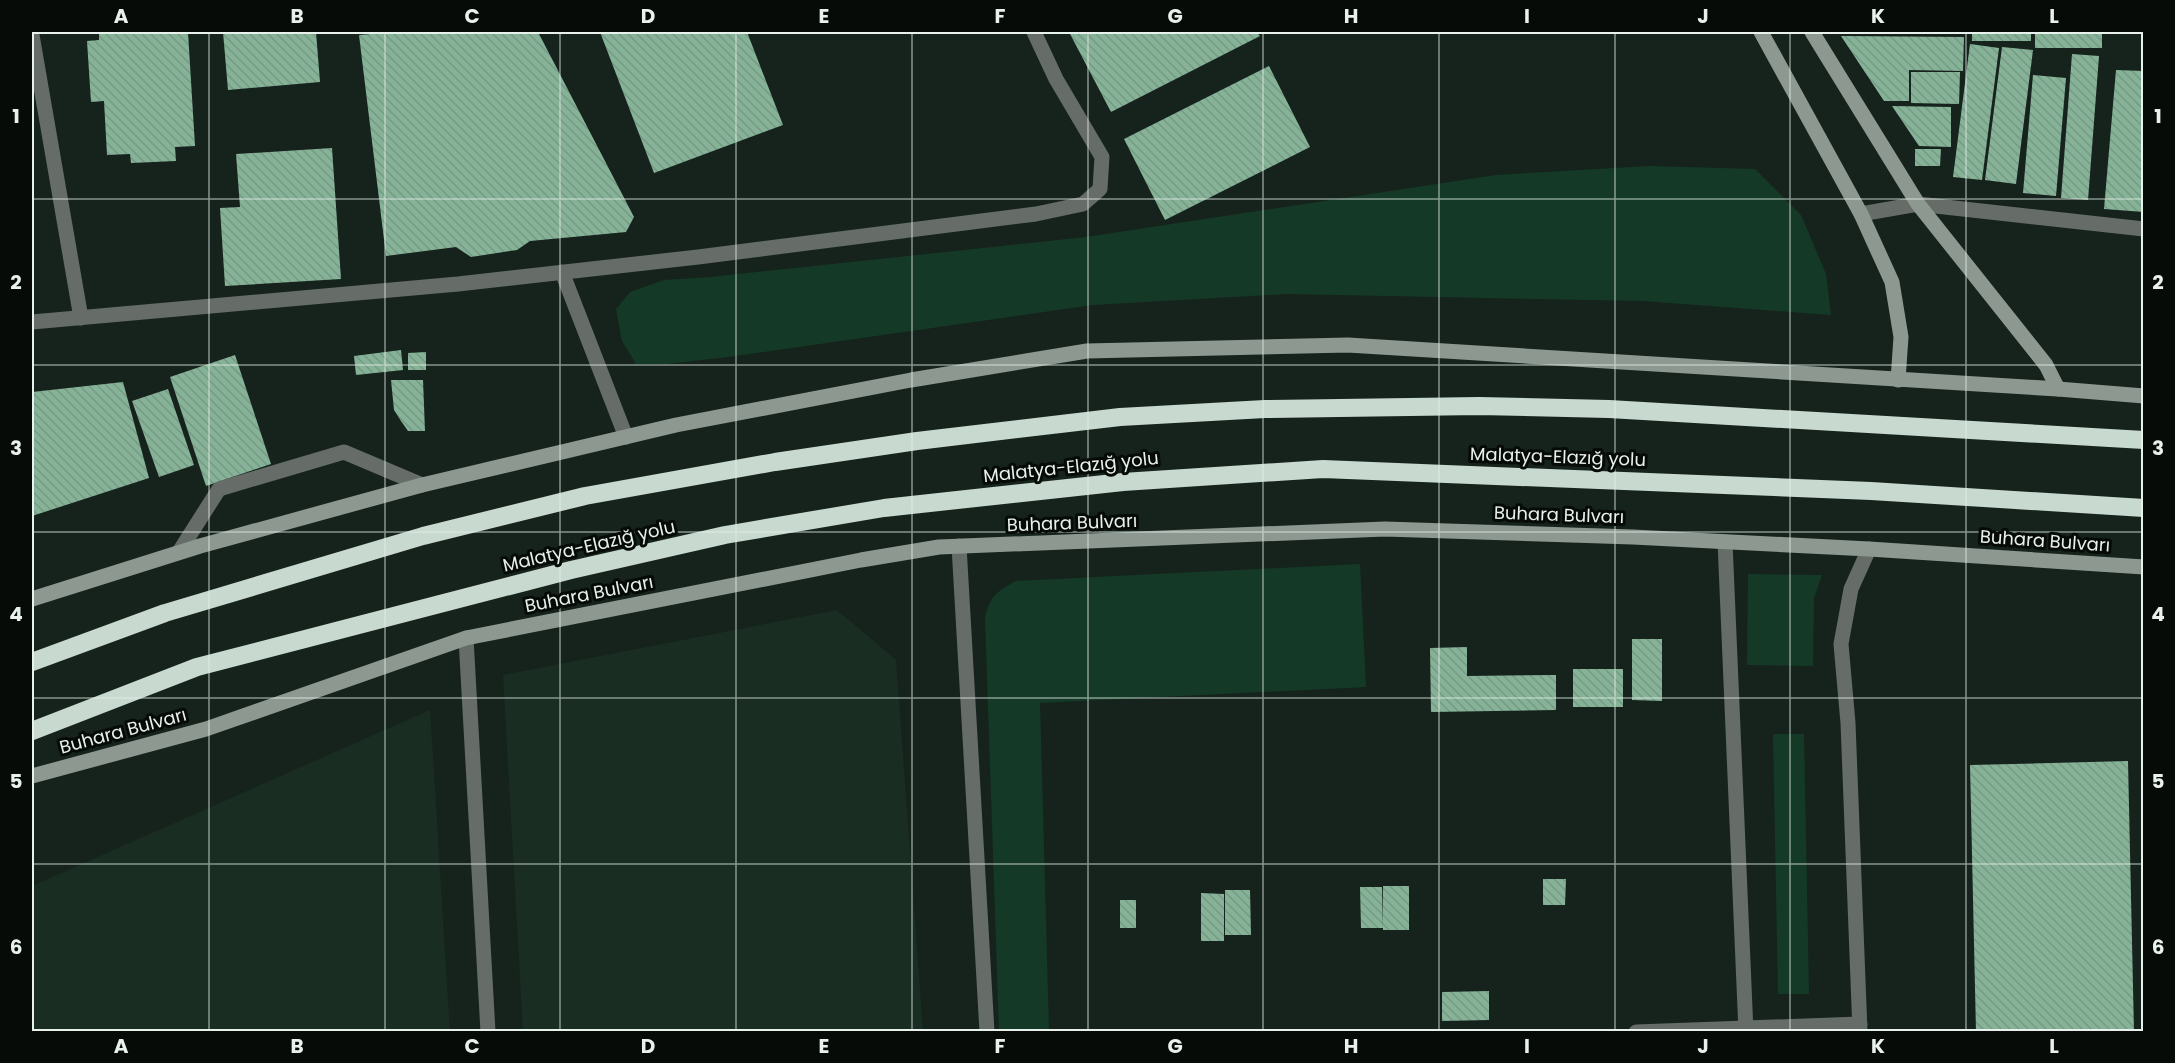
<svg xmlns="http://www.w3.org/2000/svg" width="2175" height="1063" font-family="Poppins,sans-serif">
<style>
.built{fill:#192d22}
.grass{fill:#143a27}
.building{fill:url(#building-back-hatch)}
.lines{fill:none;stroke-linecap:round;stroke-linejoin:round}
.lane{stroke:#666c68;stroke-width:15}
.street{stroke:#666c68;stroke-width:15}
.secondary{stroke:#8d9891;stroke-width:15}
.highway{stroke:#c8d9cf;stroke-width:18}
.grid{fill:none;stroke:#e8f1eb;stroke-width:1.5;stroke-opacity:0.55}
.labels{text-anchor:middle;stroke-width:6;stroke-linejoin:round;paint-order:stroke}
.street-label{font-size:18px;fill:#e8f1eb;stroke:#060b08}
.neatline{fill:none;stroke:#e8f1eb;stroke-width:2}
.grid-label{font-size:20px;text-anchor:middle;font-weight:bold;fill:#e8f1eb}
</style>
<defs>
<pattern id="building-back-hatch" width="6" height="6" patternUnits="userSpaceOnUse" patternTransform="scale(1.5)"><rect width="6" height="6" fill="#86b398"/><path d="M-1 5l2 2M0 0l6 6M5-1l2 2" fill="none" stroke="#769884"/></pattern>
</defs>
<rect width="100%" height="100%" fill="#16231c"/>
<g class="built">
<path d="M 837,610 L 896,660 L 923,1031 L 523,1031 L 503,675 Z"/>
<path d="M 430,710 L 450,1031 L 32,1031 L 32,886 Z"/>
</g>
<g class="grass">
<path d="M 1649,166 L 1755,169 L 1801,215 L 1826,274 L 1831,315 L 1643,301 L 1287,294 L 1093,305 L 728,357 L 666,364 L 636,364 L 622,341 L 616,309 L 630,292 L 664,280 L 711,277 L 1086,237 L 1496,175 Z"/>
<path d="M 1360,564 L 1366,687 L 1040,703 L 1049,1031 L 999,1031 L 985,618 C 990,596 996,592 1016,581 Z"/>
<path d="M 1748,574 L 1822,575 L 1814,598 L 1813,666 L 1747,665 Z"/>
<path d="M 1773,734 L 1804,734 L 1809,994 L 1778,994 Z"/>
</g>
<g class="building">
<path d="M 99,32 L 188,32 L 195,146 L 175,147 L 176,161 L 131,163 L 130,154 L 107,155 L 104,101 L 91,102 L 87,41 L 99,40 Z"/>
<path d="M 223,32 L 316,32 L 320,82 L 228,90 Z"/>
<path d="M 394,32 L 538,32 L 634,217 L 626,232 L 530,241 L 517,250 L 471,257 L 456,247 L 386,256 L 359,35 Z"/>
<path d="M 600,32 L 747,32 L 783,125 L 654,173 Z"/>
<path d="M 1069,32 L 1257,32 L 1260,36 L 1111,112 Z"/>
<rect x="1972" y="32" width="59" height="9"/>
<rect x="2035" y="32" width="67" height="16"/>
<path d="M 1841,36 L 1964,37 L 1963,71 L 1909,70 L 1909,101 L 1884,101 Z"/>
<path d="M 1970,44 L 1999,48 L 1982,180 L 1953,177 Z"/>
<path d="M 2002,47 L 2033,50 L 2016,184 L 1985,180 Z"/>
<path d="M 2072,54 L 2099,56 L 2088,200 L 2061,198 Z"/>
<path d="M 1269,66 L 1310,147 L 1165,220 L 1124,139 Z"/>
<path d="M 2116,70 L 2144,71 L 2144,212 L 2104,209 Z"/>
<path d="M 1911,72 L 1960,72 L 1959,104 L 1911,103 Z"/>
<path d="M 2033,75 L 2066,78 L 2056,196 L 2023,193 Z"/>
<path d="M 1892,106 L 1951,107 L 1951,147 L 1919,146 Z"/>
<path d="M 332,148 L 341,279 L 225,286 L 220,208 L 240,207 L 236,154 Z"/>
<path d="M 1915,149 L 1941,149 L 1940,166 L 1915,166 Z"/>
<path d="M 401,350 L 403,370 L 356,375 L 354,356 Z"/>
<path d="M 426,352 L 426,370 L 408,370 L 408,353 Z"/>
<path d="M 235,355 L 271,464 L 206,486 L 170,377 Z"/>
<path d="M 391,380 L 423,380 L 425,431 L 408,431 L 401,421 L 394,410 Z"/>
<path d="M 123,382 L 149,478 L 32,516 L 32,392 Z"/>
<path d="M 168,389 L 194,465 L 159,477 L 132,401 Z"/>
<path d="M 1632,639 L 1662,639 L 1662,701 L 1632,700 Z"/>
<path d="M 1467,647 L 1467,676 L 1556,675 L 1556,710 L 1431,712 L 1430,648 Z"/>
<rect x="1573" y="669" width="50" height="38"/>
<path d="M 2128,761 L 2134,1032 L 1976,1032 L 1970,765 Z"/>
<path d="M 1543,879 L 1566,879 L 1565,905 L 1543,905 Z"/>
<rect x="1383" y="886" width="26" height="44"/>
<path d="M 1360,887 L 1382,887 L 1383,928 L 1361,928 Z"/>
<path d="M 1225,890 L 1250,890 L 1251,935 L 1225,935 Z"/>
<path d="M 1201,893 L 1224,894 L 1224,941 L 1201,941 Z"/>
<rect x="1120" y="900" width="16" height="28"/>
<path d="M 1489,991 L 1489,1020 L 1442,1021 L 1442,992 Z"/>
</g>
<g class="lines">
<path class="lane" d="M 179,552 L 219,489 L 344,452 L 422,485"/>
<g class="street">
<path d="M 32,35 L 81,318"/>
<path d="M 1861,214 L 1918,204 L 2144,229"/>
<path d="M 562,272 L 626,437"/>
<path d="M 32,322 L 458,284 L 698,257 L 1036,214 L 1083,204 L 1100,189 L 1102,157 L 1056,79 L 1034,32"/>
<path d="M 1725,542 L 1746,1032"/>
<path d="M 959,546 L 987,1032"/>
<path d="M 466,638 L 488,1032"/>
<path d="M 1636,1032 L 1860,1024"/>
<path d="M 1860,1032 L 1848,723 L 1841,644 L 1851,589 L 1869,549"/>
</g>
<g class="secondary">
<path d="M 1761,32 L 1861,214 L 1892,282 L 1901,337 L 1898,380"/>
<path d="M 1812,32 L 1918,204 L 2046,365 L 2058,389"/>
<path d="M 32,599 L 200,546 L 422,485 L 676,425 L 911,380 L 1087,351 L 1348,345 L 2058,389 L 2144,396"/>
<path d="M 32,776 L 206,729 L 466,638 L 861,560 L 939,547 L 1385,529 L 1633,537 L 1869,549 L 2144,567"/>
</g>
<g class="highway">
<path d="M 32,662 L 165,613 L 423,536 L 585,496 L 775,462 L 917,441 L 1120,417 L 1265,409 L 1479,406 L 1609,409 L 2144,440"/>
<path d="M 32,731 L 197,667 L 571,570 L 725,535 L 884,508 L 1123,482 L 1323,469 L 1871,491 L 2144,508"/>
</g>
</g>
<path class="grid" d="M 209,32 L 209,1032M 385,32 L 385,1032M 560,32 L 560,1032M 736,32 L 736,1032M 912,32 L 912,1032M 1088,32 L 1088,1032M 1263,32 L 1263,1032M 1439,32 L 1439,1032M 1615,32 L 1615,1032M 1790,32 L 1790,1032M 1966,32 L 1966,1032M 32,199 L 2144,199M 32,365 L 2144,365M 32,532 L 2144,532M 32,698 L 2144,698M 32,864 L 2144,864"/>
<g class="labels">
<g class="street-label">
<text transform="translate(1558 457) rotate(2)" y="6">Malatya-Elazığ yolu</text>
<text transform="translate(1071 467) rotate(-6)" y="6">Malatya-Elazığ yolu</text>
<text transform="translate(1559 515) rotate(2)" y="6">Buhara Bulvarı</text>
<text transform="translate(1072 523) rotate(-2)" y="6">Buhara Bulvarı</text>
<text transform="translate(2045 541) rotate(4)" y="6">Buhara Bulvarı</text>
<text transform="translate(589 546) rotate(-13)" y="6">Malatya-Elazığ yolu</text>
<text transform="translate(589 594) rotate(-11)" y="6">Buhara Bulvarı</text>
<text transform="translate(123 731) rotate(-15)" y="6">Buhara Bulvarı</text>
</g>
</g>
<rect width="2175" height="1063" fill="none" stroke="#060b08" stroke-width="66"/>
<rect x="33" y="33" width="2109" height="997" class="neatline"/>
<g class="grid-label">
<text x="121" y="23">A</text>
<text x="297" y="23">B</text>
<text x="472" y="23">C</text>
<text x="648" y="23">D</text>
<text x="824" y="23">E</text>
<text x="1000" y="23">F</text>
<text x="1175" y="23">G</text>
<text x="1351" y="23">H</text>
<text x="1527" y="23">I</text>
<text x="1703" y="23">J</text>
<text x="1878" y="23">K</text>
<text x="2054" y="23">L</text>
<text x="16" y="123">1</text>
<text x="2158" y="123">1</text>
<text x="16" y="289">2</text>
<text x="2158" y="289">2</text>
<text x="16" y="455">3</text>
<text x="2158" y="455">3</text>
<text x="16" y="621">4</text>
<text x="2158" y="621">4</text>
<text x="16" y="788">5</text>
<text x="2158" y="788">5</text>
<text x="16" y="954">6</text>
<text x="2158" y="954">6</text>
<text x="121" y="1053">A</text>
<text x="297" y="1053">B</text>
<text x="472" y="1053">C</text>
<text x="648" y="1053">D</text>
<text x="824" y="1053">E</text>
<text x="1000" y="1053">F</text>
<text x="1175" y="1053">G</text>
<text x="1351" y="1053">H</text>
<text x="1527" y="1053">I</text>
<text x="1703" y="1053">J</text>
<text x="1878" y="1053">K</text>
<text x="2054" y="1053">L</text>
</g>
</svg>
